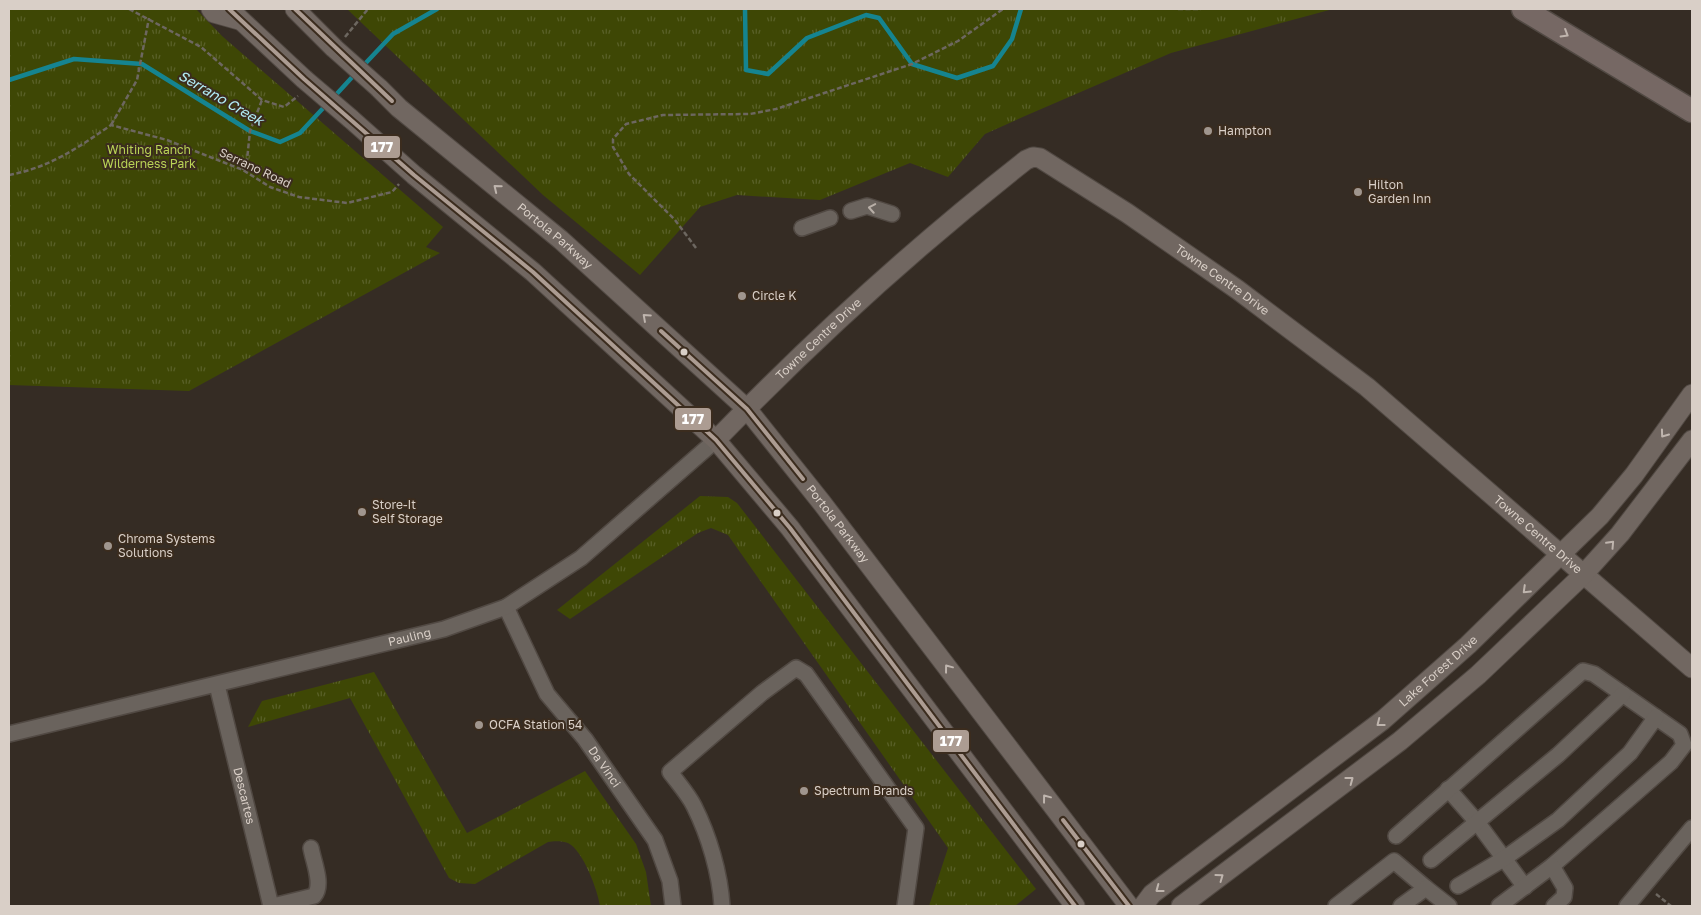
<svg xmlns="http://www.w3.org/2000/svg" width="1701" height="915" font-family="'Golos Text',sans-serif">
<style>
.grass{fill:url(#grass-tufts)}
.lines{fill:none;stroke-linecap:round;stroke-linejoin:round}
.stream{stroke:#158490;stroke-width:4.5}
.minor-casing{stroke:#514943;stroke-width:18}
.major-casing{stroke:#514943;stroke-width:21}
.highway-casing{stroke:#514943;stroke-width:25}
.path{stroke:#6d6760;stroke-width:2.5;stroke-dasharray:5 2.5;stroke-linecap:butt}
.minor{stroke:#6a635d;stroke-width:15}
.major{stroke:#716761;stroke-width:19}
.highway{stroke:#766864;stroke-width:22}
.major-bridge-casing{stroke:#514943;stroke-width:21;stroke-linecap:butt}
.major-bridge{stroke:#716761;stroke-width:19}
.bus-1-casing{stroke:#3b2c1e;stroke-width:8}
.bus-1{stroke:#ac9c92;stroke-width:4}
.oneway{stroke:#c0b5ae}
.oneway2{stroke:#bfb5ae}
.oneway3{stroke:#b8afa7}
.poi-dot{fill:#a0968e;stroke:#3b2c1e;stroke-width:2}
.bus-dot{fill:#d9cfc7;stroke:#3b2c1e;stroke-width:2}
.labels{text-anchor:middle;stroke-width:4;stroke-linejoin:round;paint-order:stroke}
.poi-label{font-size:12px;fill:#d9cfc7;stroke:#3b2c1e;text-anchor:start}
.park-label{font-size:12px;fill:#b9d356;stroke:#3b2c1e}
.street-label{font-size:12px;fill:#d9cfc7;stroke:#3b2c1e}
.water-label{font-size:14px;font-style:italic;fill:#b2edf6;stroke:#3b2c1e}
.line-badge{stroke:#3b2c1e;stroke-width:2}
.badge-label{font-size:14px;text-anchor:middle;font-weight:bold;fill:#fff}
</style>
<defs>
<pattern id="grass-tufts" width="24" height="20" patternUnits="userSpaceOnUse" patternTransform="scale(1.25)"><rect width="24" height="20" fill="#3e4705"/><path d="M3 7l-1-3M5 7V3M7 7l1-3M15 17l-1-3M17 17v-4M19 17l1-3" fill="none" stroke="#596028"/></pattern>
</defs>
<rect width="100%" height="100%" fill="#352c24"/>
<g class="grass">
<path d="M 9,9 L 196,9 L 222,36 L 443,227 L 426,247 L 440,253 L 189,391 L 9,385 Z"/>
<path d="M 347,9 L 1333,9 L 1171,53 L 1025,116 L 985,134 L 948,177 L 910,163 L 820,200 L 737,195 L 700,207 L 640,275 L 543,195 Z"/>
<path d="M 700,496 L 728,497 L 737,503 L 1036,889 L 1015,906 L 929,906 L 948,848 L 728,535 L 711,528 L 698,533 L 570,619 L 557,610 Z"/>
<path d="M 374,672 L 467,833 L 585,771 L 636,844 L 646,872 L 651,906 L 600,906 C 598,891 583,850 568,843 C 563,841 554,841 548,842 L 475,884 L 459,883 L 449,878 L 350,698 L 248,727 L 262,701 Z"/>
</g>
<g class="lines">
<g class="stream">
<path d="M 745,9 L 746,70 L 768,74 L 807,38 L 866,15 L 879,18 L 912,64 L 957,78 L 993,66 L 1012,39 L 1021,9"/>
<path d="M 362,67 L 393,34 L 437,9"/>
<path d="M 9,80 L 74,59 L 142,64 L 250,131 L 280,142 L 300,133 L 326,105"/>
<path d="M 333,98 L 355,74"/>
</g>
<g class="minor-casing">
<g id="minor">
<path d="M 851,211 L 867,206 L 892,214"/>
<path d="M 802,228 L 830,218"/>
<path id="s1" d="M 506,607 L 547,694 L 585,739 L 655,840 L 670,881 L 673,906"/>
<path id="s2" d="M 217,685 L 271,906"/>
<path id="s3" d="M 9,734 L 444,629 L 506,607 L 581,558 L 716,440"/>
<path d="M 1448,789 L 1477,822 L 1525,887"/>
<path d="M 1396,836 L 1583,671 L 1594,674 L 1680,734 L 1684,745 L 1671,762 L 1552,866 L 1499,906"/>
<path d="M 1431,860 L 1558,755 L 1623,694"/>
<path d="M 1552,866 L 1565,888 L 1564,897 L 1554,906"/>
<path d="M 1458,886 L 1505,858 L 1558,820 L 1630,753 L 1656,717"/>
<path d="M 273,906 L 314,896 C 324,885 313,861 311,848"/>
<path d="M 722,906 C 720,873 709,836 694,806 C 688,794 678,783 670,772 L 762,693 L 796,668 L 806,674 L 916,828 L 905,906"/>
<path d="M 1336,906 L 1394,861 L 1426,888"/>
<path d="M 1401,906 L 1426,888 L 1449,906"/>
<path d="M 1627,906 L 1692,828"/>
</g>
</g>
<g class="major-casing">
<g id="major">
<path d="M 211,9 L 214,13 L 239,20"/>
<path d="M 229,9 L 304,79"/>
<path d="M 295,9 L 334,48"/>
<path id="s4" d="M 379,88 L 399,108 L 561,240 L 747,409 L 822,503 L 1129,906"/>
<path d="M 351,119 L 414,175 L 533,272 L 716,440 L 790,528 L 1075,906"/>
<path id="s5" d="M 716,440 C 813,340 916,246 1026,160 L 1033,157 L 1040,158 L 1127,213 L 1238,290 L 1367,387 L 1692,668"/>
<path id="s6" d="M 1143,906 L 1152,894 L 1383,720 L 1468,645 L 1600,516 L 1634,475 L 1692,394"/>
<path d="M 1181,906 L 1400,741 L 1478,675 L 1583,575 L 1620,534 L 1692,440"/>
</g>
</g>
<g class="highway-casing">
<path id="highway" d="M 1523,9 L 1692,111"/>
</g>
<g class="path">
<path d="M 129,9 L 201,47 L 262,100 L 284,107 L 298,96"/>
<path d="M 1178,9 L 1201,9"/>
<path d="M 345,37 L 368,9"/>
<path d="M 111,125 L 137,80 L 149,18"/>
<path d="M 243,170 L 247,160 L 250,131 L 262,100"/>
<path d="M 9,175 C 48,168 78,148 111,125 L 167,140 L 243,170 L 270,187 L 299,197 L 347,203 L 392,192 L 399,184"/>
<path d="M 696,248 L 675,220 L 629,174 L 613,147 L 613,139 L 626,124 L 663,115 L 750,114 L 776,109 L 912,64 L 958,41 L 1003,9"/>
<path d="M 1656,894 L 1671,906"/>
</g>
<use href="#minor" class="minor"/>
<use href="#major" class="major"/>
<use href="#highway" class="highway"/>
<g class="major-bridge-casing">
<g id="major-bridge">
<path d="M 334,48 L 379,88"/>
<path d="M 304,79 L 351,119"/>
</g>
</g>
<use href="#major-bridge" class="major-bridge"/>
<g class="bus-1-casing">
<g id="bus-1">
<path d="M 229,9 L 304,79 L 414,175 L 533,272 L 716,440 L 790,528 L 1075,906"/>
<path d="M 295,9 L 392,101"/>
<path d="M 661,331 L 747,409 L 803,479"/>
<path d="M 1063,820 L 1129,906"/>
</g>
</g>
<use href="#bus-1" class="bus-1"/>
</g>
<defs><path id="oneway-chevron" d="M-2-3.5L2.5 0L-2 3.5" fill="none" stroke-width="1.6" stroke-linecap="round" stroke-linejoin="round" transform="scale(1.25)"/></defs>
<use class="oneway" href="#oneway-chevron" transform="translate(1565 34) rotate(31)"/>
<g class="oneway2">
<use href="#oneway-chevron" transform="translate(497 188) rotate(-141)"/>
<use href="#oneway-chevron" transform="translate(646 317) rotate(-138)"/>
<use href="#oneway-chevron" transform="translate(1664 434) rotate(126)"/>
<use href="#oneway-chevron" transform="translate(1611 544) rotate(-47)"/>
<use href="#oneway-chevron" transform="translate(1526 590) rotate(136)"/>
<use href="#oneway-chevron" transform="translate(948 668) rotate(-127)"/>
<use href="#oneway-chevron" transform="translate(1380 723) rotate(142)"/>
<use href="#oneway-chevron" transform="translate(1350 780) rotate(-37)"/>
<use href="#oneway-chevron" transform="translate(1046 798) rotate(-127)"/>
<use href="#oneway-chevron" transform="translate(1220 877) rotate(-36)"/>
<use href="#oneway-chevron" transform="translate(1159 889) rotate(143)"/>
</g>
<use class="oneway3" href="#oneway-chevron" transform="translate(872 208) rotate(-170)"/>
<g class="poi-dot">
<circle cx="1208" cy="131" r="5"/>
<circle cx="1358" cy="192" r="5"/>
<circle cx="742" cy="296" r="5"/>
<circle cx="362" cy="512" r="5"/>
<circle cx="108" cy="546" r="5"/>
<circle cx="479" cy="725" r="5"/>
<circle cx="804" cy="791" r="5"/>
</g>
<g class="bus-dot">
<circle cx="684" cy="352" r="4.5"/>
<circle cx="777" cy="513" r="4.5"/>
<circle cx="1081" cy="844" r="4.5"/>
</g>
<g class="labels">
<g class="poi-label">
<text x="1218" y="135">Hampton</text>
<text x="1368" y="189">Hilton<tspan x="1368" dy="14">Garden Inn</tspan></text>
<text x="752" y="300">Circle K</text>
<text x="372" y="509">Store-It<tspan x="372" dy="14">Self Storage</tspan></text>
<text x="118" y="543">Chroma Systems<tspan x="118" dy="14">Solutions</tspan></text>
<text x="489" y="729">OCFA Station 54</text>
<text x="814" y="795">Spectrum Brands</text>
</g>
<g class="park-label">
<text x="149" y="154">Whiting Ranch<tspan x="149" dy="14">Wilderness Park</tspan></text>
</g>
<g class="street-label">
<text transform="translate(255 168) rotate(25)" y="4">Serrano Road</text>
<text dy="4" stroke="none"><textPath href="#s4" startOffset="230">Portola Parkway</textPath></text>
<text dy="4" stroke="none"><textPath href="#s5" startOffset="652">Towne Centre Drive</textPath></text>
<text dy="4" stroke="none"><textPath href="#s5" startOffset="144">Towne Centre Drive</textPath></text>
<text dy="4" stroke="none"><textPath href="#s4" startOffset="635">Portola Parkway</textPath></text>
<text dy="4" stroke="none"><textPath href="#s5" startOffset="1058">Towne Centre Drive</textPath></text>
<text dy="4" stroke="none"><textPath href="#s3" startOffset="412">Pauling</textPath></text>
<text dy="4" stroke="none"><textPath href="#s6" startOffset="378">Lake Forest Drive</textPath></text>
<text dy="4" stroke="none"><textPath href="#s1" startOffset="189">Da Vinci</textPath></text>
<text dy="4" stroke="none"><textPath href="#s2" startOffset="114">Descartes</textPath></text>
</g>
<g class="water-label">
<text transform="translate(221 98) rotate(30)" y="5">Serrano Creek</text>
</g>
</g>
<g class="line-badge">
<rect x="363" y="135" width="38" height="24" rx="5" fill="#ac9c92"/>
<rect x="674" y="407" width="38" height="24" rx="5" fill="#ac9c92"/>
<rect x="932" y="729" width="38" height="24" rx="5" fill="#ac9c92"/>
</g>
<g class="badge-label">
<text x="382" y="152">177</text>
<text x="693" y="424">177</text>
<text x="951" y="746">177</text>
</g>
<rect width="1701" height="915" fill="none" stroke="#d9cfc7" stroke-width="20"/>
</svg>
